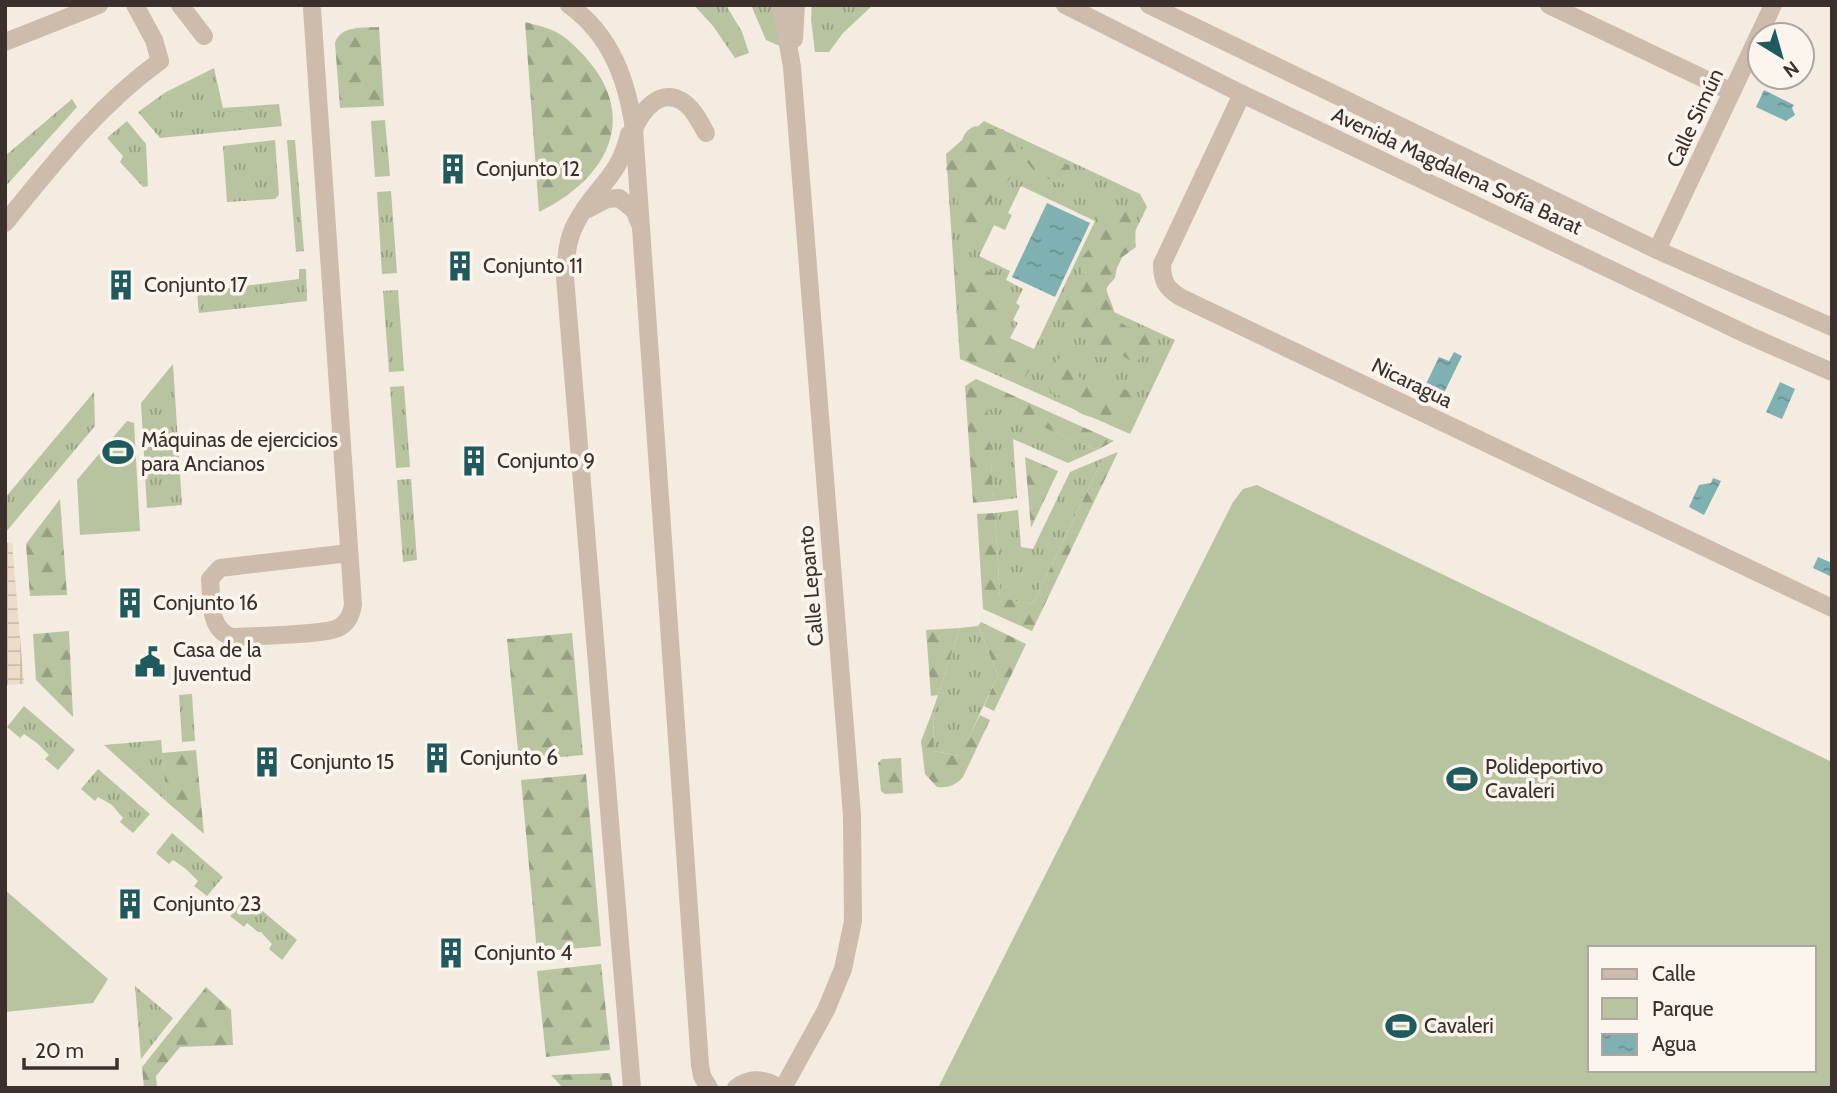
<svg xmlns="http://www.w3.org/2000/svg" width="1837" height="1093" font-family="Cabin,sans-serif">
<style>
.grass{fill:url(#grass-tufts);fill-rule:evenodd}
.forest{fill:url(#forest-firs)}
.park{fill:#b8c4a0;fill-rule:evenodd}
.plaza{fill:url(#plaza-grid)}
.water{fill:url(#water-ripples)}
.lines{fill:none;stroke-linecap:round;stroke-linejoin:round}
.minor{stroke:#cdbbac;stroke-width:18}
.tertiary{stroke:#cdbbac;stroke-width:18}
.labels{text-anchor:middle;stroke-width:7;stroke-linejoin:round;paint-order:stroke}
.street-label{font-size:21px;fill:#3b302b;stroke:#fbf5ee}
.poi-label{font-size:21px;fill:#3b302b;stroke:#fbf5ee;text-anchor:start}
</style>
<defs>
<pattern id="grass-tufts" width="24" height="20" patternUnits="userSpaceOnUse" patternTransform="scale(1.75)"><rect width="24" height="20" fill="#b8c4a0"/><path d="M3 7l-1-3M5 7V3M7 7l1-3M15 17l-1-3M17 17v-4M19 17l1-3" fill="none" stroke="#97a083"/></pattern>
<pattern id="forest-firs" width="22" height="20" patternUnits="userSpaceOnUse" patternTransform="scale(1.75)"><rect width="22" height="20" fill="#b8c4a0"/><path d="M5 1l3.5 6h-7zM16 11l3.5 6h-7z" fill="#97a083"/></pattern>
<pattern id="plaza-grid" width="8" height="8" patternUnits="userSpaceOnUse" patternTransform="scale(1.75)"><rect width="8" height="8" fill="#ecdcc8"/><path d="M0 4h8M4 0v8" fill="none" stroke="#cbbdac"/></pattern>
<pattern id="water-ripples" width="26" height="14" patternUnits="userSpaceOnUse" patternTransform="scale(1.75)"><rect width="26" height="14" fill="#7fb0b2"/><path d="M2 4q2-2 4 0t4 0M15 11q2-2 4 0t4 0" fill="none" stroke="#699091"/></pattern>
</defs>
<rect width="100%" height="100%" fill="#f4ebe1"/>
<g class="grass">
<path d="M 694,5 L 726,5 L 742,32 L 749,53 L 735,58 L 713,26 Z"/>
<path d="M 751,5 L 772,5 L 780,46 L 766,40 Z"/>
<path d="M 812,5 L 873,5 L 843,33 L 829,52 L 815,52 L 811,19 Z"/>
<path d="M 214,68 L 223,108 L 279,104 L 282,126 L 160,138 L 138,112 L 166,92 Z"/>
<path d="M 72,99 L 77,107 L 5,187 L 5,156 Z"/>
<path d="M 385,120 L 390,176 L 375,177 L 371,121 Z"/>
<path d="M 127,121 L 146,144 L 148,186 L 143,187 L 120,162 L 123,156 L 107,138 Z"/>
<path d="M 984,121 L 1140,194 L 1147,207 L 1102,298 L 1105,308 L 1175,340 L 1130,434 L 960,359 L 946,154 ZM 1021,186 L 1095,221 L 1034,349 L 1010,338 L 1018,323 L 1013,320 L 1020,306 L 1016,303 L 1023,289 L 1006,280 L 1010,271 L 979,256 L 994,225 L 1005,230 L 1012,215 L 1008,213 Z"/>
<path d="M 275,140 L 279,195 L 275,199 L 227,202 L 223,146 Z"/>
<path d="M 287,140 L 295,140 L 304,251 L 296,252 Z"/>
<path d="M 391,191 L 397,273 L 382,274 L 377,192 Z"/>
<path d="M 299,269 L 306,269 L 307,301 L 199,313 L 197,292 L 299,279 Z"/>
<path d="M 398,290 L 404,371 L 389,372 L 383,291 Z"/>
<path d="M 173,364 L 182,505 L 147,508 L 141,403 Z"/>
<path d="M 404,386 L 410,467 L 396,468 L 390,387 Z"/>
<path d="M 94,392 L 95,426 L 5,533 L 5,498 Z"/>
<path d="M 986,402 L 1097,450 L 1068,463 L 1013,439 L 1017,498 L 994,501 Z"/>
<path d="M 1103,458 L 1033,604 L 1000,599 L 995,513 L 1018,510 L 1021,547 L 1033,549 L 1070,472 Z"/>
<path d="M 411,479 L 417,560 L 403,562 L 397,480 Z"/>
<path d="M 978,626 L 998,675 L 960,756 L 934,751 L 933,710 L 960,628 Z"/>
<path d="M 192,694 L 195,741 L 182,742 L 179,695 Z"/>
<path d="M 24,706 L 75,750 L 58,770 L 45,759 L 49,755 L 37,743 L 24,734 L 20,738 L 7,727 Z"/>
<path d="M 161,740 L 167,802 L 104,745 Z"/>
<path d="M 98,769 L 150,814 L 133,833 L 120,822 L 123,818 L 112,805 L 98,797 L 95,801 L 81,789 Z"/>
<path d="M 172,833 L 223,877 L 207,896 L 194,886 L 198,881 L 186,869 L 173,860 L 169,864 L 156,853 Z"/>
<path d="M 246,897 L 297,940 L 282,960 L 269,949 L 272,944 L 261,932 L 258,932 L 247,923 L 244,927 L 230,916 Z"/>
<path d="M 135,986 L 173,1018 L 141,1059 Z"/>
</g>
<g class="forest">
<path d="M 525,22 C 535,25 547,27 556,32 C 572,41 584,55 595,69 C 638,130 597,184 539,212 Z"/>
<path d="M 379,27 L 384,106 L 340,108 L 335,43 C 341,25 363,28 379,27 Z"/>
<path d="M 976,126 L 981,129 L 1003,129 C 1016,145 1017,153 1039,151 L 1049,159 L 1069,165 L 1072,179 L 1067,185 L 1039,176 L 1025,160 L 1018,160 L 1015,173 L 987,204 L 992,211 L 984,224 L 970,225 L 960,220 C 955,209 960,201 958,190 C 956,183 950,176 946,169 C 948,161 951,161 956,154 C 963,144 961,130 976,126 Z"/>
<path d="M 1112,205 L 1132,210 C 1138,222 1134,235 1136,247 L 1118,260 L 1115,278 L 1106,288 C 1108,298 1115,308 1115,318 L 1127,327 L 1138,327 L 1156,338 C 1156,352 1143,354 1135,363 L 1112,350 L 1099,358 L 1088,341 L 1076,334 L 1063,320 L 1061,305 L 1069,287 L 1083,289 C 1088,279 1082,271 1078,261 C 1090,251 1099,234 1099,218 L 1095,213 L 1100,207 Z"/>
<path d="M 962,255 L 978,268 L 999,275 L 1002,289 L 1011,300 L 1005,313 L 981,317 L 982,324 L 988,328 L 1001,331 L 1007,344 L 1019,349 L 1032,367 L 1025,377 L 1018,378 L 999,367 L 960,359 L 964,330 L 956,312 C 964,300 955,296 955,284 C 955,276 956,268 955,260 Z"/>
<path d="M 1068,355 L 1074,360 L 1076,374 L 1087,383 L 1109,390 L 1114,385 L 1128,391 L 1137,402 L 1134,414 L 1121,422 C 1111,419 1089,418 1082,414 C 1070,408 1064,393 1050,393 C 1046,378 1051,368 1061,356 Z"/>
<path d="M 976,379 L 1114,441 L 1097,450 L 987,403 L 994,501 L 973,503 L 965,386 Z"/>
<path d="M 1118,452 L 1032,631 L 983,609 L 977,514 L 995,513 L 1000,598 L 1033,604 L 1103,458 Z"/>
<path d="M 1025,457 L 1058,471 L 1031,528 Z"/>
<path d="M 60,499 L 67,595 L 30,596 L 26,544 Z"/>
<path d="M 981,622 L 1026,644 L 994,711 L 984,706 L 998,675 L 978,626 Z"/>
<path d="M 960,628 L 938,695 L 931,696 L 926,630 Z"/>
<path d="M 69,631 L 73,717 L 36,680 L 33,634 Z"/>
<path d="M 572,633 L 583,755 L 519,761 L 507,639 Z"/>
<path d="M 933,710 L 934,751 L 959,756 L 980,715 L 990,720 L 963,777 C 955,786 948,788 937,787 L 925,774 L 921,741 Z"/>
<path d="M 196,750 L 204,834 L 167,802 L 162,753 Z"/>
<path d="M 901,758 L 903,793 L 885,794 L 881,791 L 878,763 L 882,759 Z"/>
<path d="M 586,774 L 601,946 L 537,952 L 521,780 Z"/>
<path d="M 601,964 L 610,1050 L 546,1057 L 537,971 Z"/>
<path d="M 206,987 L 231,1010 L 233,1045 L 180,1047 L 156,1076 L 157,1088 L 144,1088 L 142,1067 Z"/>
<path d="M 610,1073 L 613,1088 L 563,1088 L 551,1075 Z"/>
</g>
<g class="park">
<path d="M 127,421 L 134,423 L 140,531 L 80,535 L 77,480 Z"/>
<path d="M 1257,485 L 1832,762 L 1832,1088 L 938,1088 L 1233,502 L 1243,489 ZM 1590,948 L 1814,948 L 1814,1070 L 1590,1070 Z"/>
<path d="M 5,890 L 108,979 L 93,1003 L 5,1012 Z"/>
</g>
<path class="plaza" d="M 12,542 L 24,684 L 5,685 L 5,543 Z"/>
<g class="water">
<path d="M 1764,90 L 1794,105 L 1792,108 L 1795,115 L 1786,121 L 1756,107 Z"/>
<path d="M 1047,203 L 1090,223 L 1055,297 L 1012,277 Z"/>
<path d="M 1454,352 L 1462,356 L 1443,395 L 1425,386 L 1439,357 L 1449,361 Z"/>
<path d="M 1780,382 L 1795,389 L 1782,419 L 1766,412 Z"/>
<path d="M 1713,478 L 1721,481 L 1704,515 L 1689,507 L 1699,485 L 1711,483 Z"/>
<path d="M 1818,557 L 1832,563 L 1832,577 L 1813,568 Z"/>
</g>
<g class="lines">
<g class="minor">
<path d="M 180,5 L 204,36"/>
<path d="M 569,5 C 611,35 627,80 634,129 L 700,1065 L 702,1076 L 709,1088"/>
<path d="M 781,5 L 792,67 L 852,815 L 853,921 L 843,969 L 826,1010 L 783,1088"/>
<path d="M 1549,5 L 1732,92"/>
<path d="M 312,9 L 353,605 C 351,615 348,623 338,628 C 323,635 253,636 232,637 C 208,629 212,601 210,579 L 220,568 L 349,553"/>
<path d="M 794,39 L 796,5"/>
<path d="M 1242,94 L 1162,264 C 1162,281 1166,288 1180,297 L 1832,608"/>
<path d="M 634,129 C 642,111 659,88 682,101 C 693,108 700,122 706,133"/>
<path d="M 629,134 C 619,179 594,187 576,223 C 567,239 566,259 565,277 L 632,1088"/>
<path d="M 588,209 L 607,199 L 619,198 L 634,210 L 639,222"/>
<path d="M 5,223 C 53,164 98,106 160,61 L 154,40 L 135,5"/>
<path d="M 1657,250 L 1773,5"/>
<path d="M 736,1088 C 750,1077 765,1079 780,1088"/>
</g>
<g class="tertiary">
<path d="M 1065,5 L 1242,94 L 1750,336 L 1832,372"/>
<path d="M 1149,5 L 1657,250 L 1832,327"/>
<path d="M 5,42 L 99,5"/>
</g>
</g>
<defs>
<g id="building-bare" transform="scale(2.415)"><path d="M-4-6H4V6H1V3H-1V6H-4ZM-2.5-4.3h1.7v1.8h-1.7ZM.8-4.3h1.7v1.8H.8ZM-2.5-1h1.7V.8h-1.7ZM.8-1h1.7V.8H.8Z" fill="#1f5a5e" stroke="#fbf5ee" stroke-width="2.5" paint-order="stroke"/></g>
<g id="stadium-bare" transform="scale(2.415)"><path d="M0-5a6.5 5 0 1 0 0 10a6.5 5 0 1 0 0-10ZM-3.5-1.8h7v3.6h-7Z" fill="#1f5a5e" stroke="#fbf5ee" stroke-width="2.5" paint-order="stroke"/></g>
<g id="civic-bare" transform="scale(2.415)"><path d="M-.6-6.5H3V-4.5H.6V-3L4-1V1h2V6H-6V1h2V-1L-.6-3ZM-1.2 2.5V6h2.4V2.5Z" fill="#1f5a5e" stroke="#fbf5ee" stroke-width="2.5" paint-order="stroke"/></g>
</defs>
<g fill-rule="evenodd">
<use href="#building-bare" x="453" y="169"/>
<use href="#building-bare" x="460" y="266"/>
<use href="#building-bare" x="121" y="285"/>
<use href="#stadium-bare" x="118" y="452"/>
<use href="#building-bare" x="474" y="461"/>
<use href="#building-bare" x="130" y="603"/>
<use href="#civic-bare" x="150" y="662"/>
<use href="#building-bare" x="437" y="758"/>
<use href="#building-bare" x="267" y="762"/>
<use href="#stadium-bare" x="1462" y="779"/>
<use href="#building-bare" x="130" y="904"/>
<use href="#building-bare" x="451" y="953"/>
<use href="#stadium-bare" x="1401" y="1026"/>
</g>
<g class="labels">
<g class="street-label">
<text transform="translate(1695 118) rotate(-65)" y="7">Calle Simún</text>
<text transform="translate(1457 171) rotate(25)" y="7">Avenida Magdalena Sofía Barat</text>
<text transform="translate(1412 383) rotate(26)" y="7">Nicaragua</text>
<text transform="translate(811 586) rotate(-95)" y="7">Calle Lepanto</text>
</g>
<g class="poi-label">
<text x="476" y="176">Conjunto 12</text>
<text x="483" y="273">Conjunto 11</text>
<text x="144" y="292">Conjunto 17</text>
<text x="141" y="447">Máquinas de ejercicios<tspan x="141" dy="24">para Ancianos</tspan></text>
<text x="497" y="468">Conjunto 9</text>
<text x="153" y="610">Conjunto 16</text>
<text x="173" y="657">Casa de la<tspan x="173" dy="24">Juventud</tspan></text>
<text x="460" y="765">Conjunto 6</text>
<text x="290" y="769">Conjunto 15</text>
<text x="1485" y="774">Polideportivo<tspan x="1485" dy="24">Cavaleri</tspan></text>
<text x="153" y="911">Conjunto 23</text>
<text x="474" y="960">Conjunto 4</text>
<text x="1424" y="1033">Cavaleri</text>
</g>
</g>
<rect width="1837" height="1093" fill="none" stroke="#3b302b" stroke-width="14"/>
<rect x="1588" y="946" width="228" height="126" fill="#fbf5ee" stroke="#aea6a0" stroke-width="2"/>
<rect x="1602" y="969" width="35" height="10" fill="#cdbbac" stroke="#aea6a0" stroke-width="2"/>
<text x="1652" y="981" font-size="21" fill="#3b302b">Calle</text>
<rect x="1602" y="998" width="35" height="21" fill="#b8c4a0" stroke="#aea6a0" stroke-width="2"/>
<text x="1652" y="1016" font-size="21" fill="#3b302b">Parque</text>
<rect x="1602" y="1034" width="35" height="21" fill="url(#water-ripples)" stroke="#aea6a0" stroke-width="2"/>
<text x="1652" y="1051" font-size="21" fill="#3b302b">Agua</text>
<g transform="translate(1781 56) rotate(143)"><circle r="33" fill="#fbf5ee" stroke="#aea6a0" stroke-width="2"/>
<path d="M0-5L12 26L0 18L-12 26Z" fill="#1f5a5e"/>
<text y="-10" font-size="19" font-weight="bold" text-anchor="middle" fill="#3b302b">N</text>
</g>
<path d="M24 1058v10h93v-10" fill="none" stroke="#3b302b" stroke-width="3.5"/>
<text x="35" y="1058" font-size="21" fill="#3b302b" stroke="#fbf5ee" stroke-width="5" paint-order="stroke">20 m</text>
</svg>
